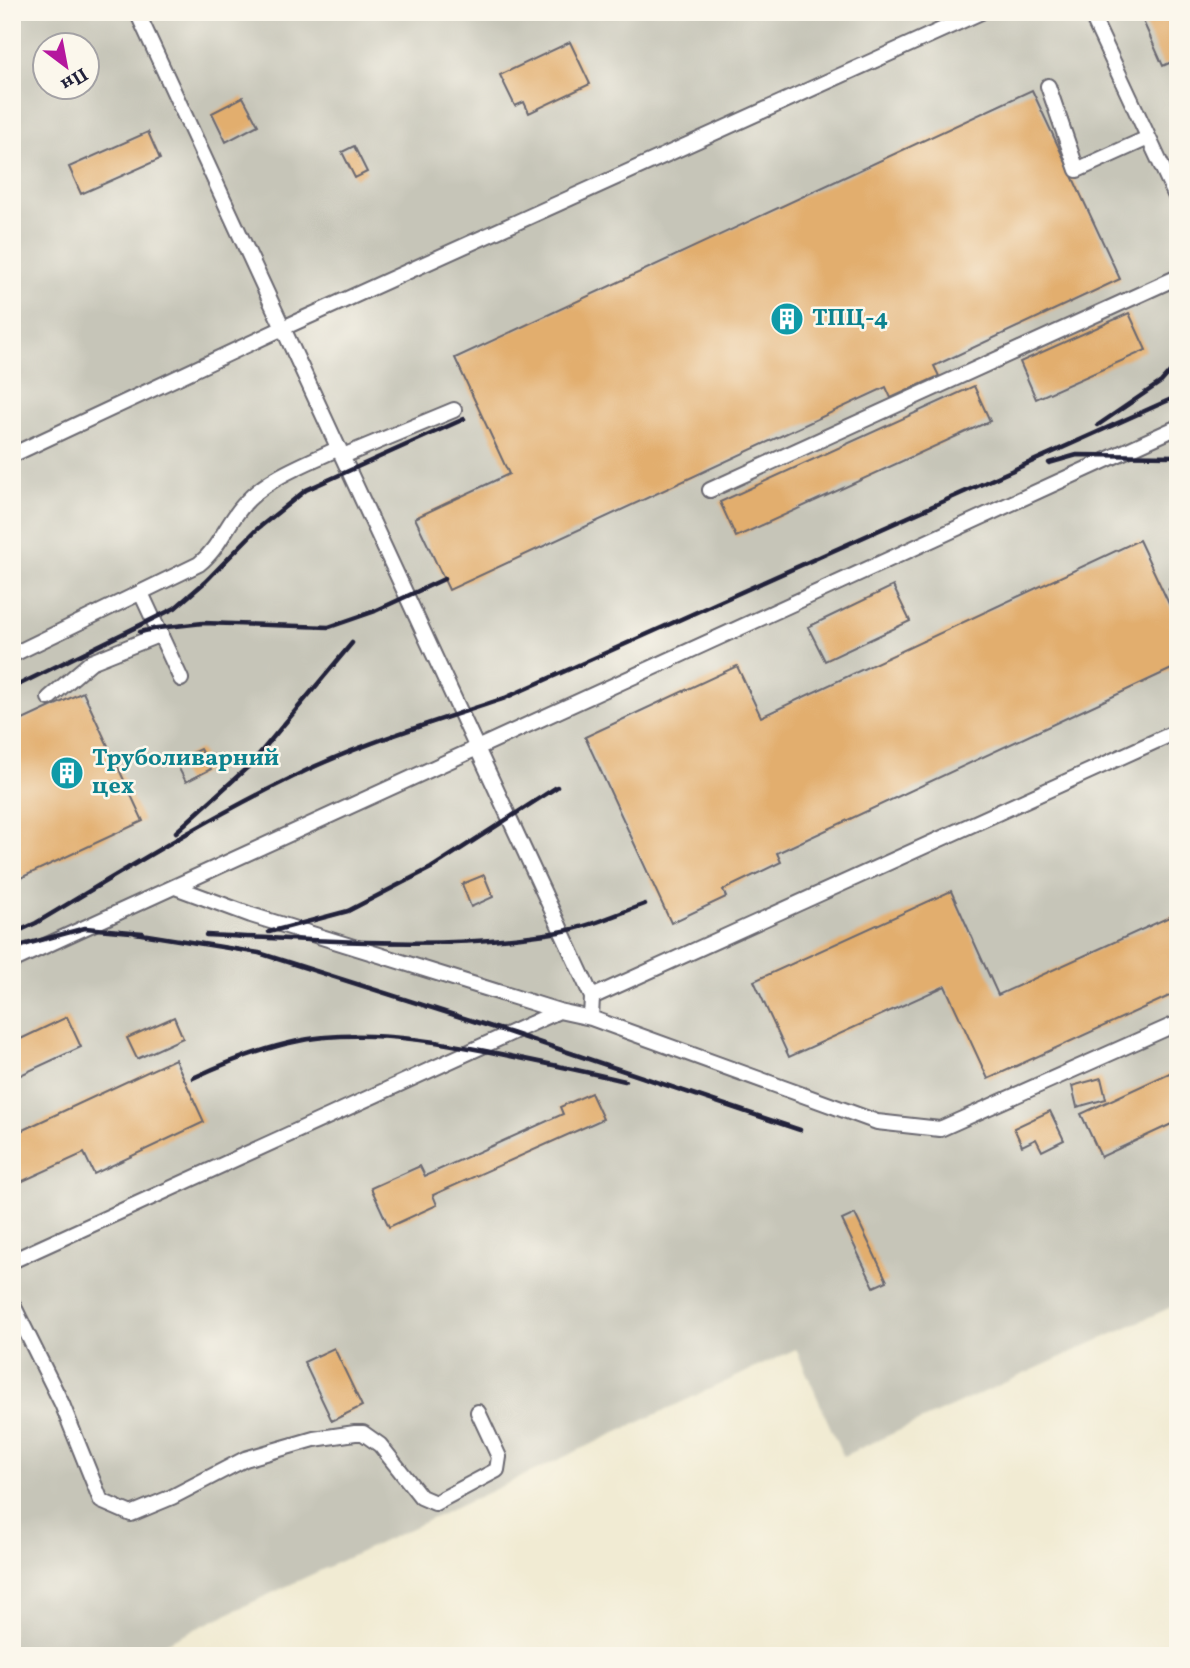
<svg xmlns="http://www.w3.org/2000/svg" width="1190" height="1668" viewBox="0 0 1190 1668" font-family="Vollkorn,serif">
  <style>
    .industrial { fill: #c6c5b8; fill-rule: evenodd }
    .building { fill: #e2ae6e }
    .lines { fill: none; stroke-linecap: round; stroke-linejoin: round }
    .minor-casing { stroke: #6a6870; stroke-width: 18 }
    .minor { stroke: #fff; stroke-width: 14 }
    .rail { stroke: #22223b; stroke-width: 4.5 }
    .labels { text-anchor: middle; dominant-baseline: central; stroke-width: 5; stroke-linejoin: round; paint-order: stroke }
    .culture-label { font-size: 24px; font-weight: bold; fill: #0d838f; stroke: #fbf7ec; text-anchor: start }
  </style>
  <rect width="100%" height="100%" fill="#fbf7ec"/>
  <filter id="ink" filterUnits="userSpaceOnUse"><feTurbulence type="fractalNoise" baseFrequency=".0143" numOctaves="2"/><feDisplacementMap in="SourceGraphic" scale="14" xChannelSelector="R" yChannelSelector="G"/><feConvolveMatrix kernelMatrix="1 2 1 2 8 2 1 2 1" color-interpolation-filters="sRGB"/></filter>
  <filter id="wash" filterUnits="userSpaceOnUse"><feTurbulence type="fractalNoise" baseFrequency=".00686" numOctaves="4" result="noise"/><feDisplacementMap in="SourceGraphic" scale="28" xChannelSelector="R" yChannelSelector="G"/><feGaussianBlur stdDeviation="1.57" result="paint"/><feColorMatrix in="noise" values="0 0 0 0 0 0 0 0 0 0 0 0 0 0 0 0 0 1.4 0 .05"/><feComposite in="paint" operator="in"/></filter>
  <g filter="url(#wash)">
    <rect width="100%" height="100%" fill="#f1ebd3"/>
    <path class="industrial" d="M 12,12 L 1178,12 L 1178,1304 L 843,1456 L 796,1349 L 137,1656 L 12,1656 ZM 46,46 L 88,46 L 88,88 L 46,88 Z"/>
    <g id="blocks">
      <path class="building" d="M 1139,12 L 1171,12 L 1178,26 L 1178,59 L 1163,66 Z
        M 570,42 L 590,84 L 529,113 L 524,102 L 515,106 L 500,75 Z
        M 1032,90 L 1120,279 L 934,366 L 939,376 L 891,398 L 886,387 L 449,590 L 415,518 L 509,474 L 455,358 Z
        M 243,97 L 258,125 L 226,142 L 212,113 Z
        M 148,132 L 160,159 L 81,194 L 69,167 Z
        M 354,146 L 367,172 L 355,178 L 342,152 Z
        M 1129,313 L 1146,350 L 1036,399 L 1020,362 Z
        M 974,386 L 990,421 L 736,537 L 720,502 Z
        M 1139,540 L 1178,623 L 1178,666 L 777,853 L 781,862 L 723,890 L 726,897 L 671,923 L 585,737 L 737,666 L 761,717 Z
        M 893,586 L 910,621 L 825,661 L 808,627 Z
        M 83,692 L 143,821 L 12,882 L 12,725 Z
        M 200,749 L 211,769 L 186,782 L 175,761 Z
        M 484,875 L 493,897 L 471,907 L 462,884 Z
        M 951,891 L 998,995 L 1178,913 L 1178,992 L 988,1079 L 945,986 L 789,1057 L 754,981 Z
        M 67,1017 L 81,1047 L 12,1079 L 12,1043 Z
        M 174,1017 L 183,1038 L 137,1059 L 127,1038 Z
        M 175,1059 L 204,1122 L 94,1174 L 84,1153 L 12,1186 L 12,1135 Z
        M 1178,1069 L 1178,1121 L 1101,1157 L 1081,1114 Z
        M 1101,1078 L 1106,1099 L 1077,1107 L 1072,1086 Z
        M 591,1093 L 603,1119 L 433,1195 L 437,1205 L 389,1227 L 371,1188 L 420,1166 L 425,1176 L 563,1114 L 560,1107 Z
        M 1050,1111 L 1064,1140 L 1042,1151 L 1036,1139 L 1022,1146 L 1014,1128 Z
        M 855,1214 L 887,1281 L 874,1287 L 842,1220 Z
        M 334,1348 L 362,1406 L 332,1421 L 304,1362 Z"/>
    </g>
  </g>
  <g filter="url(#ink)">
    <use href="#blocks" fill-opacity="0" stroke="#6a6870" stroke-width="2"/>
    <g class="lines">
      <defs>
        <path id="minor" d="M 137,12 L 592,997 L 591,1018
          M 1090,12 L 1178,201
          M 1048,86 L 1077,170 L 1148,138
          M 12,455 L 283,328 L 981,12
          M 343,456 L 454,410
          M 710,490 L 1178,277
          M 141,593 L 181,679
          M 12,655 L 199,564 C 218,549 226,526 241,508 C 264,478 306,464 339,448
          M 49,698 L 91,662 L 161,634
          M 175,887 L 251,915 L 559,1011 L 591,1018 L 877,1122 L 940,1129 L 1178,1023
          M 12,961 L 1178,427
          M 592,997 L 1178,731
          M 12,1261 L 559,1011
          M 12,1303 L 62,1404 L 101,1501 L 131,1514 L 172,1497 L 245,1459 L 314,1439 L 355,1433 L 363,1433 L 380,1445 L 421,1497 L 435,1503 L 497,1470 L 499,1457 L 478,1412"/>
      </defs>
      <use href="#minor" class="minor-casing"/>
      <use href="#minor" class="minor"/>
      <path class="rail" d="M 1098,425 L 1161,382 L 1178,363
        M 1049,463 L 1077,455 L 1178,456
        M 1170,589 L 1178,585
        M 140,632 L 158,628 L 203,623 L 329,627 L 375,611 L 444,579
        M 12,688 L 175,608 L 205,582 L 256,530 L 306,490 L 464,419
        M 176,832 L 250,765 L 352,643
        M 269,932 L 348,911 L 431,868 L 557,787
        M 135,933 L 259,953 L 511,1033 L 800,1130
        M 12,934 L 36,923 C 120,873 203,821 291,778 C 357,744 435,722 505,698 L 1178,396
        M 206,935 C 323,940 442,951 559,932 C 589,927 617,914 645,904
        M 12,948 L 85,928 L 143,933
        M 193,1078 C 234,1059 280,1041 325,1037 C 389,1032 448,1043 510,1056 C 549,1064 587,1072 625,1081"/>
    </g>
  </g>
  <defs>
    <symbol id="building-disc" viewBox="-11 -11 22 22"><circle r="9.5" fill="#0f9aa8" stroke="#fbf7ec"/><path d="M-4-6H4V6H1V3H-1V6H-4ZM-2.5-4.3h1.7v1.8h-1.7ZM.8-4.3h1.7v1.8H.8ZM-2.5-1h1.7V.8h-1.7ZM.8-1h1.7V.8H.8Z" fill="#fff"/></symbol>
  </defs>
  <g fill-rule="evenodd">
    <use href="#building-disc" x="768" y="300" width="38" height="38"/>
    <use href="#building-disc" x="48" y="754" width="38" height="38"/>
  </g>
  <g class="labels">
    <g class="culture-label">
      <text x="812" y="319">ТПЦ-4</text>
      <text x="92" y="759">Труболиварний<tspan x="92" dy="28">цех</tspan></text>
    </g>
  </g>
  <rect width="1190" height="1668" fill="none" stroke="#fbf7ec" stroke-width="42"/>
  <g transform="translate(66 66) rotate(148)"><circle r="33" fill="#fbf7ec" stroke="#a4a2a5" stroke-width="2"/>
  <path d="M0-5L12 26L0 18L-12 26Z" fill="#b5179e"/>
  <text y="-10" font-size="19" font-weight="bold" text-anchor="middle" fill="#22223b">Пн</text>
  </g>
</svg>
